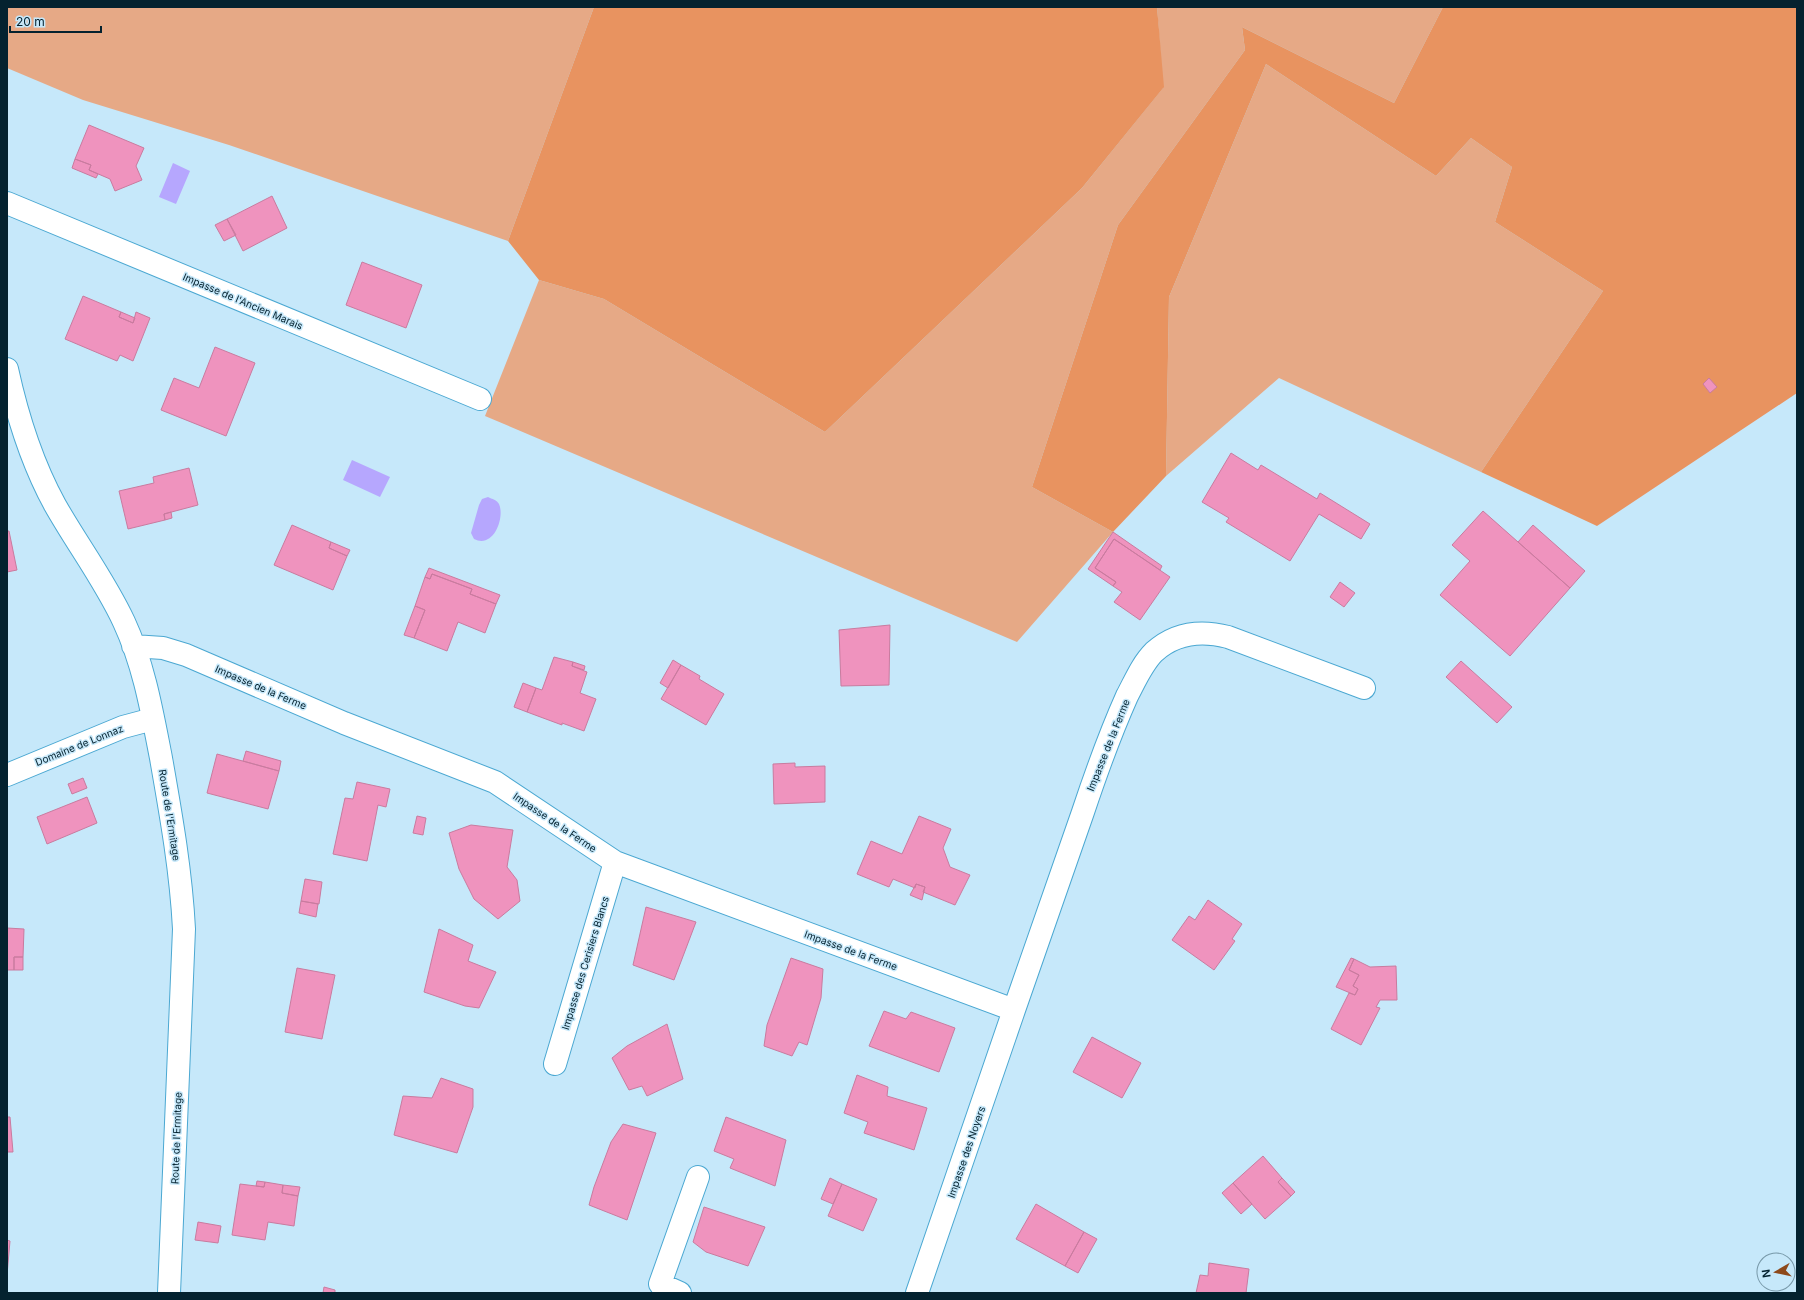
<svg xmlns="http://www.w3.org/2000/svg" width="1804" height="1300" viewBox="0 0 1804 1300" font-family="Inter,sans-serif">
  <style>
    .green { fill: #e6a986 }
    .forest { fill: #e89360 }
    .water { fill: #b6a7fe }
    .building { fill: #ef93be; stroke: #c97b9f }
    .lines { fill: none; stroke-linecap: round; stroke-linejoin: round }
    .minor-casing { stroke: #4ba8d2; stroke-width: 24 }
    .minor { stroke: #fff; stroke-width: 22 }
    .labels { text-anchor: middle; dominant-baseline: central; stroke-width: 3; stroke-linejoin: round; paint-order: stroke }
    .street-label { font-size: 10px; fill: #04222f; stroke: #c6e8fa }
  </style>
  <rect width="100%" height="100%" fill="#c6e8fa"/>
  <path class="green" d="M 7,7 L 594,7 L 508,241 L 229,145 L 83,100 L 7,68 Z
    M 1157,7 L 1443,7 L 1394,103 L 1242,27 L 1245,50 L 1118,225 L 1032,487 L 1113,532 L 1017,642 L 485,416 L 539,280 L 604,299 L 825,432 L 1082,188 L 1163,88 Z
    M 1266,64 L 1436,176 L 1471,138 L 1512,167 L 1495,222 L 1603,291 L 1481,472 L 1279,378 L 1166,476 L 1169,297 Z"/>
  <path class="forest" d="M 594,7 L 1157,7 L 1164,87 L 1082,188 L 825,432 L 604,299 L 539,280 L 508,241 Z
    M 1443,7 L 1797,7 L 1797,393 L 1597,526 L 1481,472 L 1603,291 L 1495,222 L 1512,167 L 1471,138 L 1436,176 L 1266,64 L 1169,297 L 1166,476 L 1113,532 L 1032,487 L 1118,225 L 1245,50 L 1242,27 L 1394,103 Z"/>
  <path class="water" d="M 173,163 L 190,171 L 176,204 L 159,197 Z
    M 352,460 L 390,477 L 380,497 L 343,480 Z
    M 488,497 C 492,499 497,500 499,504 C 505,517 494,549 474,539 L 471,533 L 479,505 L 482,499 Z"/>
  <path class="building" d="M 89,125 L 144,148 L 136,166 L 142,180 L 115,191 L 110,179 L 89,170 L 91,165 L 75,159 Z
    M 75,159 L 91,165 L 89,170 L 98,174 L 96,178 L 72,168 Z
    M 272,196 L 287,228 L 243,251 L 227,219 Z
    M 227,219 L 236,235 L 224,241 L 215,225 Z
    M 362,262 L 422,285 L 406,328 L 346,305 Z
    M 83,296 L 121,312 L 119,317 L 133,323 L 136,312 L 150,318 L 133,361 L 120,355 L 117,361 L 65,339 Z
    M 121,312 L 135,318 L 133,323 L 119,317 Z
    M 215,347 L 255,363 L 226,436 L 161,410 L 174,378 L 199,388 Z
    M 1709,378 L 1717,387 L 1710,393 L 1703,384 Z
    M 1231,453 L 1258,470 L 1261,465 L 1317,499 L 1320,493 L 1370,524 L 1361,539 L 1319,514 L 1290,561 L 1226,522 L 1229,518 L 1202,502 Z
    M 189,468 L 198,505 L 164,514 L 165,520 L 128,529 L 119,491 L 154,483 L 153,477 Z
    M 1483,511 L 1570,588 L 1510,656 L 1440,595 L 1470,561 L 1452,545 Z
    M 171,512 L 172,518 L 165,520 L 164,514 Z
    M 292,525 L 331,542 L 329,548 L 347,556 L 333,590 L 274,565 Z
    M 1533,525 L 1585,571 L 1570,588 L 1518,542 Z
    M 7,531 L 9,531 L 17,570 L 7,572 Z
    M 1113,532 L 1162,566 L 1160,570 L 1114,539 L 1095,568 L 1116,582 L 1113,586 L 1088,569 Z
    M 1114,539 L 1170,577 L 1140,620 L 1114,602 L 1122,592 L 1113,586 L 1116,582 L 1095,568 Z
    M 331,542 L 350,550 L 347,556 L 329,548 Z
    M 429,568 L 500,595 L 496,604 L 470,594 L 472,589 L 432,574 L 430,579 L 425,577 Z
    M 432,574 L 472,589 L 470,594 L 496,604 L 485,633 L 458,622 L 447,651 L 414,638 L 425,610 L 415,606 L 425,577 L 430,579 Z
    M 1340,582 L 1355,593 L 1344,607 L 1330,597 Z
    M 415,606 L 425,610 L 414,638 L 404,635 Z
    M 890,625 L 889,685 L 841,686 L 839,630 Z
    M 554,657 L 573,662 L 572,666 L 587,672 L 580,693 L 596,699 L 584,731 L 562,723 L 562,725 L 527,712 L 536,688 L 542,690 Z
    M 673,660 L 681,665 L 668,688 L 660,683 Z
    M 1461,661 L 1512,707 L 1497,723 L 1446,677 Z
    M 573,662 L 585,666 L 584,670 L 572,666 Z
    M 681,665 L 700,676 L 699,679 L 724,694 L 706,725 L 661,699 Z
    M 523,683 L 536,688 L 527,712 L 514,707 Z
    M 246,751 L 281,761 L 279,771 L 243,761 Z
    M 217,754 L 279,771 L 268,809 L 207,793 Z
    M 795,763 L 795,767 L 825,766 L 825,802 L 774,804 L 773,764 Z
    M 83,778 L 87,788 L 72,794 L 68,784 Z
    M 357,782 L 390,789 L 386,807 L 378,805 L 367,861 L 333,854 L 345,798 L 353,799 Z
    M 87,797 L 97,823 L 47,844 L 37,817 Z
    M 417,816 L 426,818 L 423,835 L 413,833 Z
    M 919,816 L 951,829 L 943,848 L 950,867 L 970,875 L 955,905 L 923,892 L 925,887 L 916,884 L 915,888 L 893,879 L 889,887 L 857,874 L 871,841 L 902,854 Z
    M 471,825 L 513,830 L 507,867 L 517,880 L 520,901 L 498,919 L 474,899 L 459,869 L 449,833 Z
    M 305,879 L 322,882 L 319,904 L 301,901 Z
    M 916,884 L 925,887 L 922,900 L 910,895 Z
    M 1208,900 L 1242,924 L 1232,939 L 1235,941 L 1214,970 L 1172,940 L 1189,916 L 1195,920 Z
    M 301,901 L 318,904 L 316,917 L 299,913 Z
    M 646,907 L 696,922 L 674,980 L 633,965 Z
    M 7,928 L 24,929 L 23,957 L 14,957 L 14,970 L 7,970 Z
    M 439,929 L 473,945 L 468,961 L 496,972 L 479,1008 L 465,1006 L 424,992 Z
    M 14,957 L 23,957 L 23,970 L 14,970 Z
    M 791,958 L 823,969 L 821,998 L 807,1045 L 799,1042 L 792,1056 L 764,1046 L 767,1025 Z
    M 1351,958 L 1354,959 L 1349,970 L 1359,975 L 1353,986 L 1358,989 L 1355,995 L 1336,987 Z
    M 1354,959 L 1370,967 L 1396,966 L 1397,1000 L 1380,1000 L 1376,1007 L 1380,1008 L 1361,1045 L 1331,1029 L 1349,993 L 1355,995 L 1358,989 L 1353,986 L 1359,975 L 1349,970 Z
    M 297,968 L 335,975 L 322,1039 L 285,1032 Z
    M 884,1011 L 906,1019 L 911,1012 L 955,1028 L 939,1072 L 869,1046 Z
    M 667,1024 L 683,1079 L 647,1096 L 642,1086 L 629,1090 L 612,1058 L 627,1046 Z
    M 1092,1037 L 1141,1063 L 1122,1098 L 1073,1072 Z
    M 857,1075 L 888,1087 L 887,1096 L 927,1108 L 914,1150 L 864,1133 L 868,1122 L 844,1113 Z
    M 441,1078 L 473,1089 L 473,1107 L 457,1153 L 394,1135 L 403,1096 L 432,1098 Z
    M 7,1117 L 10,1117 L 13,1152 L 7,1152 Z
    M 726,1117 L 786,1140 L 775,1186 L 730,1168 L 734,1159 L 714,1151 Z
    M 623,1124 L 656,1133 L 627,1220 L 589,1205 L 594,1187 L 611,1142 Z
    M 1263,1156 L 1282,1178 L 1278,1182 L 1291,1196 L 1265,1219 L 1233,1183 Z
    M 830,1178 L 842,1184 L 833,1204 L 821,1199 Z
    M 1282,1178 L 1295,1192 L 1291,1196 L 1278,1182 Z
    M 257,1181 L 265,1182 L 264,1187 L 256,1186 Z
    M 265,1182 L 283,1185 L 282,1193 L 298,1196 L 294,1226 L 268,1222 L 265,1240 L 232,1235 L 240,1184 L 264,1187 Z
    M 1233,1183 L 1252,1204 L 1241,1214 L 1222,1193 Z
    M 842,1184 L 877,1199 L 863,1231 L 828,1216 Z
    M 283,1185 L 300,1187 L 298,1196 L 282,1193 Z
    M 1036,1204 L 1084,1232 L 1065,1266 L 1016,1239 Z
    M 704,1207 L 765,1227 L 748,1266 L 706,1252 L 693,1242 Z
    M 198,1222 L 221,1226 L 218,1243 L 195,1240 Z
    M 1084,1232 L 1097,1239 L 1078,1273 L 1065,1266 Z
    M 7,1240 L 10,1241 L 7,1275 Z
    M 1209,1263 L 1249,1269 L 1246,1293 L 1196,1293 L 1200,1275 L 1208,1276 Z
    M 324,1287 L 335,1290 L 335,1293 L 323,1293 Z"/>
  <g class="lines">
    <defs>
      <path id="minor" d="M 7,203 L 480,399
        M 7,369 C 17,415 32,463 55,505 C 77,544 105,581 124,622 C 144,665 152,712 161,758 C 171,815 181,871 184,929 L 169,1293
        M 133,646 L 163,648 L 186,655 L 344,723 L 495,782 L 615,862 L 1014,1010 C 1037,944 1060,878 1083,812 C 1096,773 1110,734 1127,696 C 1135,681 1142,664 1154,652 C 1175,633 1201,630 1228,637 L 1364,688
        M 7,775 L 123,727 L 153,719
        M 555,1064 L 615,862
        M 680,1293 L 660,1284 L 698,1177
        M 917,1293 L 1014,1010"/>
    </defs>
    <use href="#minor" class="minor-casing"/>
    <use href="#minor" class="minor"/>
  </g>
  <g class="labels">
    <g class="street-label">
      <text transform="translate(243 301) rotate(23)">Impasse de l'Ancien Marais</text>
      <text transform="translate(261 687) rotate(23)">Impasse de la Ferme</text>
      <text transform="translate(79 745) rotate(-22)">Domaine de Lonnaz</text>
      <text transform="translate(1108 745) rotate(-68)">Impasse de la Ferme</text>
      <text transform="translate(170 815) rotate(81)">Route de l'Ermitage</text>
      <text transform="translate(555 822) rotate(34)">Impasse de la Ferme</text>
      <text transform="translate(851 950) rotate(20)">Impasse de la Ferme</text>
      <text transform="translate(585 963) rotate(-73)">Impasse des Cerisiers Blancs</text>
      <text transform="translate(176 1138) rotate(-88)">Route de l'Ermitage</text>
      <text transform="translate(966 1152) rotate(-71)">Impasse des Noyers</text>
    </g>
  </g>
  <rect width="1804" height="1300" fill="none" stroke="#04222f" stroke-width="16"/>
  <g transform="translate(1776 1272) rotate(261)"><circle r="19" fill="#c6e8fa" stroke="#7899a9"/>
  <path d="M0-3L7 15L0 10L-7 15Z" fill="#8d491b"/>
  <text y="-6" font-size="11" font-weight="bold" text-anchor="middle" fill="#04222f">N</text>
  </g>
  <path d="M10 26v6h91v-6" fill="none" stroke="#04222f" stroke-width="2"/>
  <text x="16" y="26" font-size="12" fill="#04222f" stroke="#c6e8fa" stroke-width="3" paint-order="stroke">20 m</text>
</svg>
